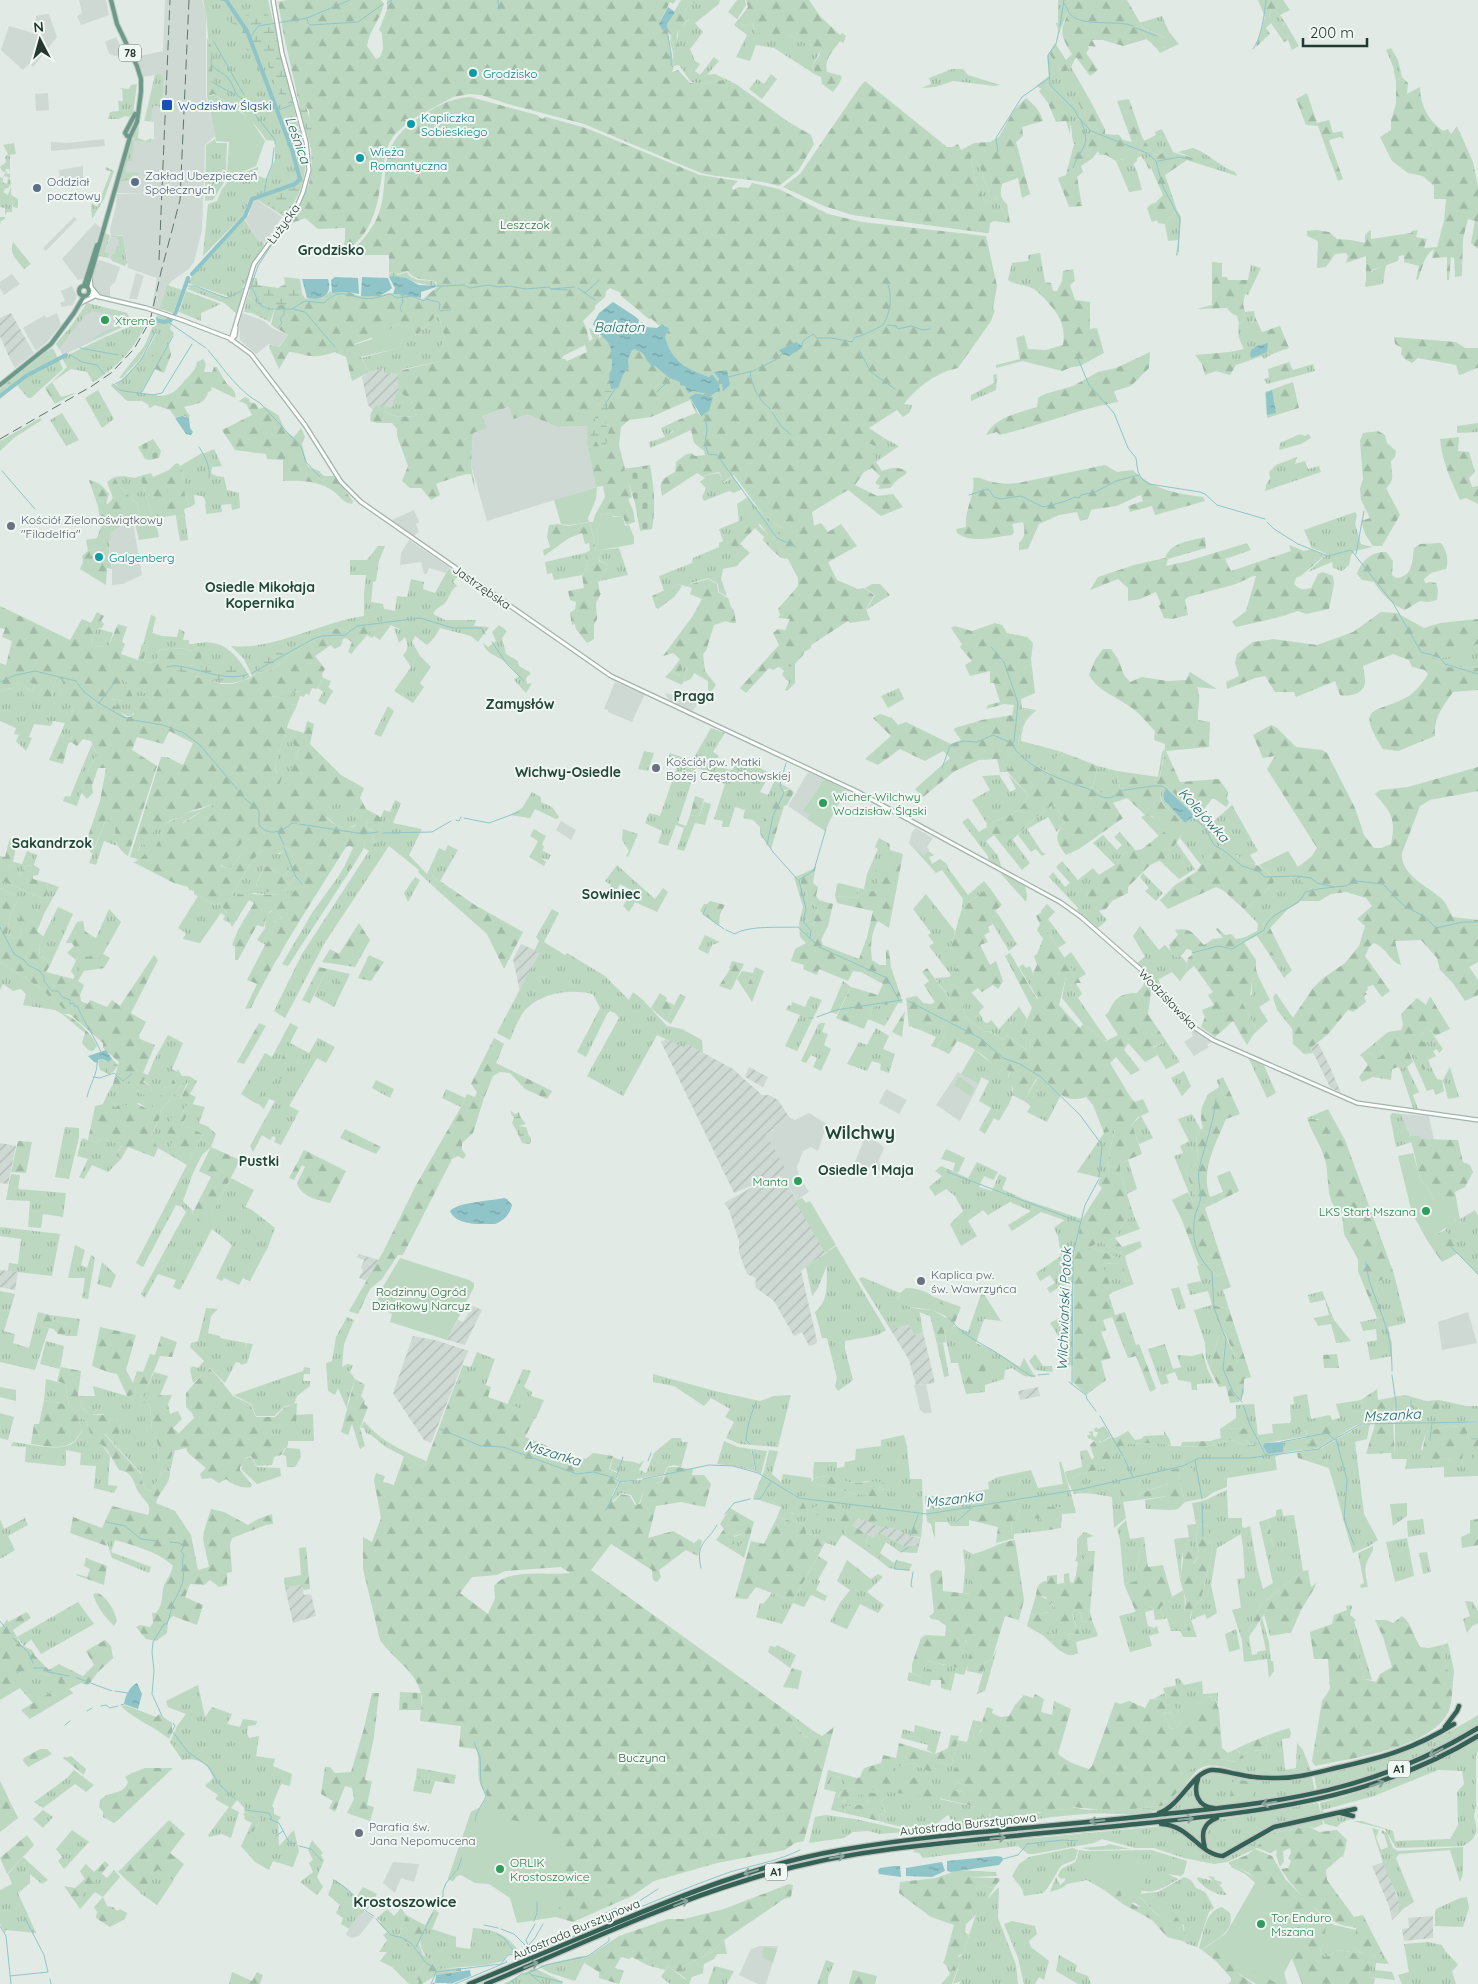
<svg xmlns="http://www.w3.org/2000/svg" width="1478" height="1984" viewBox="0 0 1478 1984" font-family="Quicksand,sans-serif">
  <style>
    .built { fill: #cfd9d4 }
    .industrial { fill: url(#industrial-furrows) }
    .grass { fill: url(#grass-tufts); fill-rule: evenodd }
    .forest { fill: url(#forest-firs); fill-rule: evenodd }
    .wetland { fill: url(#wetland-marsh) }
    .cemetery { fill: url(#cemetery-stones) }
    .green { fill: #bcd8c1 }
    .water { fill: url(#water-ripples) }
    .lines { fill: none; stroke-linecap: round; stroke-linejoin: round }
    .stream { stroke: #8fc5c8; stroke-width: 1 }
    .river { stroke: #8fc5c8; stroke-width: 4 }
    .secondary-casing { stroke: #a1b4ab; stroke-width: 5.5 }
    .primary-casing { stroke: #c1c7c5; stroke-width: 6 }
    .highway-casing { stroke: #c1c7c5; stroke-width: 7 }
    .secondary { stroke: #fff; stroke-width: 3 }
    .primary { stroke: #6b9a89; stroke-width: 4 }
    .highway { stroke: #336153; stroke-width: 4.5 }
    .rail { stroke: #5e746c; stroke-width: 1; stroke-dasharray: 10 5; stroke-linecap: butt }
    .secondary-bridge-casing { stroke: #a1b4ab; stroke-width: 5.5; stroke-linecap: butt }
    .secondary-bridge { stroke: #fff; stroke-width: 3 }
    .oneway { stroke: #88a49b }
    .culture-dot { fill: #0f9aa8; stroke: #f1f7f3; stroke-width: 2 }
    .transit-dot { fill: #1a4fb4; stroke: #f1f7f3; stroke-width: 2 }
    .service-dot { fill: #5c6f8a; stroke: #f1f7f3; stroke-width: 2 }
    .leisure-dot { fill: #2e9e5b; stroke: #f1f7f3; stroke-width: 2 }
    .worship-dot { fill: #6b7280; stroke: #f1f7f3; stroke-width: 2 }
    .labels { text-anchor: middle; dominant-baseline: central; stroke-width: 4; stroke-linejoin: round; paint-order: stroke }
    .shield { fill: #f1f7f3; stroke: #61716a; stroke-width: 1 }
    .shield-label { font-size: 11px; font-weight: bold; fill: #233830 }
    .culture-label { font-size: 12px; fill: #0d838f; stroke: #f1f7f3; text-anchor: start }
    .transit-label { font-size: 12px; fill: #164399; stroke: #f1f7f3; text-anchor: start }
    .service-label { font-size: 12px; fill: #4e5e75; stroke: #f1f7f3; text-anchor: start }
    .street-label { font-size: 12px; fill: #233830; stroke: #f1f7f3 }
    .park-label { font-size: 12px; fill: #336a42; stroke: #f1f7f3 }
    .leisure-label { font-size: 12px; fill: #27864d; stroke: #f1f7f3; text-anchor: start }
    .worship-label { font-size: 12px; fill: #5b616d; stroke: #f1f7f3; text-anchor: start }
    .water-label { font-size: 14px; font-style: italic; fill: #25686c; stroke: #f1f7f3 }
    .neighbourhood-label { font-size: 14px; font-weight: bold; fill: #22483b; stroke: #f1f7f3 }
    .quarter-label { font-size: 15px; font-weight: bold; fill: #22483b; stroke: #f1f7f3 }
    .district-label { font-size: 18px; font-weight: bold; fill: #22483b; stroke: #f1f7f3 }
  </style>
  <defs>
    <pattern id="industrial-furrows" width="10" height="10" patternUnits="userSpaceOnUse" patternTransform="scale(1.25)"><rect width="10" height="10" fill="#cfd9d4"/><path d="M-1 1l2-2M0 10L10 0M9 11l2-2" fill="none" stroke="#b1bbb6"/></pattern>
    <pattern id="grass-tufts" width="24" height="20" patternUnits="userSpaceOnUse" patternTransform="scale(1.25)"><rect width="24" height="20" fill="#bcd8c1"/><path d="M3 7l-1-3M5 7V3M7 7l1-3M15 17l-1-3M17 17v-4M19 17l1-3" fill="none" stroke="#a1baa6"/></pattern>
    <pattern id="forest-firs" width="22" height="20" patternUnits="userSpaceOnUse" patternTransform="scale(1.25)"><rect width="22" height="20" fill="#bcd8c1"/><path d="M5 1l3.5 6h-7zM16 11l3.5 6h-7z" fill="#a1baa6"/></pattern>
    <pattern id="wetland-marsh" width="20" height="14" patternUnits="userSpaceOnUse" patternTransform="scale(1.25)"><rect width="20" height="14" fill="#bcd8c1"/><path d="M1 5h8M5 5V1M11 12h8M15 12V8" fill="none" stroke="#a1baa6"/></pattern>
    <pattern id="cemetery-stones" width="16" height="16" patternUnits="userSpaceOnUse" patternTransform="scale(1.25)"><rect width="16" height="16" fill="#bcd8c1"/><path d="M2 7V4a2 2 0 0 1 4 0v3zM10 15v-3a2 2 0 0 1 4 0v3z" fill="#a1baa6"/></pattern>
    <pattern id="water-ripples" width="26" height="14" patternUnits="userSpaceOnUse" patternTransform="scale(1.25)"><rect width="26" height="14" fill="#8fc5c8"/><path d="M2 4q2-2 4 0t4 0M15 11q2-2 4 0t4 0" fill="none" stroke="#74a1a3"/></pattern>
  </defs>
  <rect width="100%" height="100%" fill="#e1eae5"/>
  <path class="built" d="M 79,0 L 106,0 L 109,15 L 81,25 L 77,16 L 82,13 Z
    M 165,0 L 202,0 L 206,12 L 206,96 L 215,136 L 205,145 L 202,230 L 194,262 L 189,269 L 170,282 L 160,310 L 152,307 L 157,278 L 128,268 L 123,235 L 113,236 L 119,238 L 120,243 L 111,259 L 108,258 L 109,253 L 105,252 L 111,236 L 110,229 L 116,206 L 117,194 L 146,194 L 117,193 L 122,173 L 134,141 L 148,142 L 150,139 L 154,139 L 154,122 L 144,121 L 155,75 L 142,77 L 135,57 L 163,51 Z
    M 47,14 L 49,14 L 57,37 L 33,67 L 29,64 L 23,70 L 1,50 L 9,26 L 33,33 L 36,16 Z
    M 116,37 L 124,53 L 116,56 L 109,54 L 105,42 Z
    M 48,93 L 49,110 L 36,111 L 35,94 Z
    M 104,139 L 105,146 L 51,151 L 51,142 L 67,143 Z
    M 83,166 L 83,182 L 60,184 L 59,170 Z
    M 257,200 L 282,217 L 265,243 L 257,239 L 245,219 L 249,214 L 252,202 Z
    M 95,223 L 101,228 L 98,237 L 85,278 L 78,280 L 62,259 Z
    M 100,260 L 120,267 L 115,282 L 110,287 L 110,299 L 99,295 L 92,286 L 92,276 L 97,261 Z
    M 136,273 L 144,276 L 137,299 L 129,299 Z
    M 12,274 L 20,284 L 4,295 L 0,288 L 0,282 Z
    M 72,286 L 77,296 L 73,305 L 62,307 L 60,303 L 65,301 L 61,291 Z
    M 87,303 L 127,313 L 131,321 L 134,322 L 63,355 L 56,344 L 72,325 Z
    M 57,313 L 61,325 L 47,342 L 36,351 L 23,328 L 45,315 L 46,318 Z
    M 242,313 L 264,321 L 272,328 L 288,335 L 278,347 L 269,344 L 256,354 L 240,340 L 239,323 Z
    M 28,343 L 34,353 L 15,368 L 10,359 Z
    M 510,407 L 558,427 L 589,426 L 587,444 L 596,487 L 487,521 L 471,465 L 473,433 L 482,416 Z
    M 414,510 L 419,522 L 416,524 L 419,532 L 414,536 L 392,520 Z
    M 133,522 L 142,575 L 123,584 L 112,585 L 112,565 L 109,549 L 110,532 L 121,526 Z
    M 409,540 L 449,567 L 446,573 L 429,568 L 427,574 L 424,574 L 421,562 L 400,565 L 401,553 Z
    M 615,682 L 645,694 L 632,722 L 608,712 L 608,710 L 604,709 Z
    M 665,693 L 700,702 L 692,711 L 675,704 L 669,700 Z
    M 808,772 L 824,779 L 804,811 L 809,815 L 807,819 L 788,806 Z
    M 561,821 L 576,830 L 571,840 L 556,830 Z
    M 916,828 L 933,838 L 927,847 L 929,850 L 924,856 L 909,844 L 912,832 Z
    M 1190,1028 L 1212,1042 L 1207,1044 L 1209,1047 L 1194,1056 L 1184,1042 L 1193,1036 Z
    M 958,1072 L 979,1084 L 960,1121 L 936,1105 Z
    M 886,1089 L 907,1100 L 899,1114 L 879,1103 Z
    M 809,1113 L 827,1124 L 818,1151 L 811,1147 L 803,1151 L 797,1167 L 799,1176 L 809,1192 L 797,1200 L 786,1181 L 778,1186 L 773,1177 L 785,1170 L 766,1134 L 774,1130 L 772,1127 L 789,1117 L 795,1120 Z
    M 1401,1114 L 1429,1116 L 1434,1140 L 1420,1140 L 1404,1133 Z
    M 866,1134 L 884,1147 L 878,1163 L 883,1165 L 880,1171 L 855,1162 Z
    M 1468,1312 L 1477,1343 L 1442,1350 L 1438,1322 Z
    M 926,1384 L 932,1413 L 924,1413 L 920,1410 L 914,1385 Z
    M 393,1862 L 419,1864 L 414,1882 L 401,1878 L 395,1893 L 383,1883 Z
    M 365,1912 L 374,1917 L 359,1936 L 352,1938 L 348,1936 L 346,1934 L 357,1915 Z
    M 760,1946 L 778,1946 L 766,1984 L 758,1984 L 739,1975 L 751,1949 Z"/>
  <path class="industrial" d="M 74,217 L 77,219 L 46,251 L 43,248 Z
    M 11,313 L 28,343 L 10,359 L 0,336 L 0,318 Z
    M 384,368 L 385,373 L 398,374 L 398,391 L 393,400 L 393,410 L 375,406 L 373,410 L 368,405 L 362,377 L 369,372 Z
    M 521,944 L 539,952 L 520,992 L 513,959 Z
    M 666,1039 L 683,1046 L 689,1045 L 733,1069 L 762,1095 L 769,1095 L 778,1100 L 789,1117 L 773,1127 L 774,1129 L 766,1134 L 786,1170 L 773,1177 L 778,1185 L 786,1181 L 825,1253 L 801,1271 L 817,1341 L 816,1344 L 809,1346 L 802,1332 L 794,1336 L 774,1301 L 755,1287 L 756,1278 L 747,1274 L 739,1252 L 739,1241 L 729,1210 L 724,1203 L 763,1181 L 734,1193 L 661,1042 Z
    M 1318,1043 L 1330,1067 L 1341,1093 L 1330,1087 L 1311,1048 Z
    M 749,1067 L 768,1077 L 763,1087 L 745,1077 Z
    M 0,1143 L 16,1146 L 8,1184 L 0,1183 Z
    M 359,1254 L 379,1260 L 367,1281 L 359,1278 L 363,1270 L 361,1268 L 364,1260 L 357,1257 Z
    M 0,1270 L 18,1272 L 15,1290 L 0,1287 Z
    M 473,1306 L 482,1310 L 465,1345 L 447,1340 L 458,1320 L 463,1322 Z
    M 905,1324 L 909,1325 L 914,1335 L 923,1332 L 935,1383 L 916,1385 L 909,1360 L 892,1332 L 894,1329 Z
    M 413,1336 L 435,1340 L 469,1351 L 464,1360 L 431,1443 L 424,1440 L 393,1393 Z
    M 1038,1387 L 1040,1396 L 1020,1400 L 1018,1391 Z
    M 858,1518 L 881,1527 L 893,1528 L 910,1536 L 919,1538 L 918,1546 L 904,1546 L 879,1532 L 874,1538 L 853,1526 Z
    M 302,1585 L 304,1595 L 311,1594 L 316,1616 L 293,1623 L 285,1587 Z
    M 1384,1862 L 1402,1910 L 1392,1920 L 1389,1906 L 1372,1866 Z
    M 1433,1916 L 1433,1938 L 1404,1941 L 1402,1929 L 1409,1928 L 1408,1918 Z"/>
  <path class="grass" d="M 203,0 L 268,0 L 306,159 C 305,184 296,196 283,216 L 258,200 L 248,202 L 244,214 L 203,256 L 208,204 L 217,201 L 222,189 L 233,175 L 240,174 L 258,167 L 256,175 L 267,179 L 275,159 L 275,141 L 266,140 C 253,119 236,107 215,93 L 211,72 L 206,12 Z
    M 713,0 L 720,0 L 719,4 L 695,23 L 703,32 L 690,49 L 695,61 L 700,64 L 695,71 L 700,75 L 714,57 L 719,61 L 707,75 L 715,74 L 736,84 L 723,80 L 701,84 L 691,82 L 679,65 L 674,66 C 672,62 674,58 673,53 C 672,46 669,44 671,36 L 675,53 L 679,28 L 689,20 L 684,12 L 691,2 L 716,4 Z
    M 737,0 L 745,0 L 746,5 L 737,19 L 728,12 Z
    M 1058,0 L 1068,0 L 1069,9 L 1059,33 L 1056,23 L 1058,23 Z
    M 1271,9 L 1276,11 L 1283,25 L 1286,24 L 1299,46 L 1292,50 L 1288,40 L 1269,17 Z
    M 1162,16 L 1169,32 L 1179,44 L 1160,53 L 1157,49 L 1166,47 L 1166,38 L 1144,28 L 1139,23 Z
    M 738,20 L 744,26 L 753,23 L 754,30 L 771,23 L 775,27 L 777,37 L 789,35 L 821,50 L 812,66 L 816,75 L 774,48 L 756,45 L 750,61 L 736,57 L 747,35 L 734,25 Z
    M 1391,48 L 1398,60 L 1402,77 L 1396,81 L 1393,66 L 1386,50 Z
    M 1049,53 L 1063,74 L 1071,67 L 1091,102 L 1079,103 L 1093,133 L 1085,138 L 1081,145 L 1074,144 C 1071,137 1073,130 1070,124 C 1065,109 1056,97 1047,84 L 1042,89 L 1036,86 L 1049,76 L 1047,56 Z
    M 952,69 L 963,69 L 968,75 L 1000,85 L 995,86 L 953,81 L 935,87 L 922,88 L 931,84 L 929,78 Z
    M 161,74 L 163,78 L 162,110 L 159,106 L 153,106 L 150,123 L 150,121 L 145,121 L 155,75 Z
    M 771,74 L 777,79 L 762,99 L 749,89 L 757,79 L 764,84 Z
    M 137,84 L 133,113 L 129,117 L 125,116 L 119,119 L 108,119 L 110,112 L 119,111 L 118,99 L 119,101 L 123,101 L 122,89 L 118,88 L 129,89 L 131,85 Z
    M 139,126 L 138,138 L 146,141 L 151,138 L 151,142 L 134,141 L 132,161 L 128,161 L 125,172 L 139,173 L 139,175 L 133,175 L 133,180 L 120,181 L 131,142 L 131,140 L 135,139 L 132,138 Z
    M 1162,129 L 1173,152 L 1153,155 L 1144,160 L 1141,156 L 1137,158 L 1137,161 L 1133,164 L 1137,171 L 1142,190 L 1129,192 L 1116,161 L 1124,159 L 1127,151 L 1134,147 L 1137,153 L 1151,151 L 1144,141 L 1156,135 L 1155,132 Z
    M 215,139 L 216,143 L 227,143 L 226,173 L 233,174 L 228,176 L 213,200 L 205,201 L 206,145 Z
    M 14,143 L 16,154 L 8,155 L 10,156 L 10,172 L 9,169 L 5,169 L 7,173 L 2,171 L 0,167 L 6,162 L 5,157 L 8,154 L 3,145 Z
    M 1193,148 C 1208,153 1222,168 1235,172 L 1237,176 L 1193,162 L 1193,158 L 1178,152 Z
    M 971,155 L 979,164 L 990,196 L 986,202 L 975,182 Z
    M 106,167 L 114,171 L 104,199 L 92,219 L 91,207 L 92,203 L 97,207 L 111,171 L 105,170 Z
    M 5,173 L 10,174 L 10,178 L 4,176 L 2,182 L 7,184 L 8,178 L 10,179 L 11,184 L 8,188 L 6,188 L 3,192 L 8,195 L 11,186 L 11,195 L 18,199 L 18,208 L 13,207 L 13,199 L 12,212 L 7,212 L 5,215 L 5,208 L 0,207 L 0,217 L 5,217 L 5,219 L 1,221 L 0,224 L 0,177 L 3,178 Z
    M 996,197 L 1008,223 L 994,221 L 990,223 L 989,233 L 986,233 C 987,217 981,208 996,197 Z
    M 1177,210 L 1181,217 L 1178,256 L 1176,255 L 1178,240 L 1168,241 L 1165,224 Z
    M 244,219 L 257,239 L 264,243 C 263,251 256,257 253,265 C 248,275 246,283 241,291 L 244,290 L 237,314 L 224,303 L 187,289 L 192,286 L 226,297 L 230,297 L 188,283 L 194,273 Z
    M 105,233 L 111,236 L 123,236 L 127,263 L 125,266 L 112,261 L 111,259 L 112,254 L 114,254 L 117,246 L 119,246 L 118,238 L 110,236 L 105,252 L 109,253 L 108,258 L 99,256 Z
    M 13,242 L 31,264 L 24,269 C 16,259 9,254 13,242 Z
    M 1040,253 L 1045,282 L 1039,289 L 1039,293 C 1030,283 1018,287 1008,280 L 1012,263 L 1028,261 L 1028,255 Z
    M 1386,264 L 1383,284 L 1365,287 C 1366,271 1374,271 1386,264 Z
    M 1251,265 L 1261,268 L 1248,295 L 1245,294 Z
    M 167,285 L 182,290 L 173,313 L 160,309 Z
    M 186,291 L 221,304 L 201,313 L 201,321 L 179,312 Z
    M 247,297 L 265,308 L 274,311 L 270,322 L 252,313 L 244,312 Z
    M 87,303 L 127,313 L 131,321 L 134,322 L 89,341 L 105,331 L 127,323 L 129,321 L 127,318 L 93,311 L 85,315 L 59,349 L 56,344 L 72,325 Z
    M 1254,311 L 1255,317 L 1252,322 L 1269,342 L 1272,354 L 1264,359 L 1262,356 L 1236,365 L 1231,359 L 1230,352 L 1244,349 C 1239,340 1237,334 1239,323 L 1243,322 L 1245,312 Z
    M 438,314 L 445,338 L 441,347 L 441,361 L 403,369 L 398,374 L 384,373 L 384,368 L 369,372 L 362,358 L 402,347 L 401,340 L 417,335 Z
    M 157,315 L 170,318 L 172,322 L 170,329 L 174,333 L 167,346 L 161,351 L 155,368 L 141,393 L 120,390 L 157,395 L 156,402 L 149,405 L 142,401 L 127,401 L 111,386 L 112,384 L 119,389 L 116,385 C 133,369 150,352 158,328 L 140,359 L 122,378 L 119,378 L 145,345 Z
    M 143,318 L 148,320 C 136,347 118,367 93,382 L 87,372 L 71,369 L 52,382 L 67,367 L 62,358 L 103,338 L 134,325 Z
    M 59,360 L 63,369 L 31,398 L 28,398 L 17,385 L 0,399 L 0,397 L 25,377 Z
    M 1313,364 L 1315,371 L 1267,384 L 1264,379 L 1293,372 L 1293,370 Z
    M 997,374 L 996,390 L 971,401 L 971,395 L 994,383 L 993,375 Z
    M 98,390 L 114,419 L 102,428 L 85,398 Z
    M 398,391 L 412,401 L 416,416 L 398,417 L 384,411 L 384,406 L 393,409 L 393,400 Z
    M 62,413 L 79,440 L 66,446 L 50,420 Z
    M 678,420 L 678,426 L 666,437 L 667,441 L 650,448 L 649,442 L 665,437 L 661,428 Z
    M 1478,423 L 1478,432 L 1457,433 L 1457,426 Z
    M 1300,434 L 1305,436 L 1309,434 L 1311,438 L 1301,444 L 1279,450 L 1280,443 Z
    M 884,438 L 899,446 L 876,462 L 865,454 L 867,443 L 876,446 Z
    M 214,449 L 222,466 L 212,467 L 211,473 L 216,476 L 224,477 L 227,490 L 239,493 L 240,508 L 232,510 L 231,504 L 221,505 L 222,512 L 206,514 L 205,499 L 202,496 L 194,495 L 195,504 L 190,507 C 189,502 186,500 185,496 C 183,485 185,476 180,466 L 202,453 L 205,453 Z
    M 1297,457 L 1295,464 L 1305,461 L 1308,469 L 1319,466 L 1321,472 L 1265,491 L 1266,485 L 1270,478 L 1269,472 L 1276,465 Z
    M 719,473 L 724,483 L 733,476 L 742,489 L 734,493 L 729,491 L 704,501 L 702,497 L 706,488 L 700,482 L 705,478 L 702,476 Z
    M 124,476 L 135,478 L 140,476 L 153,519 L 141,523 L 137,504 L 121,488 L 114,477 Z
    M 748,497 L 763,515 L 782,528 L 768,546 L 763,540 L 764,537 L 768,535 L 760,524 L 732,537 L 729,542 L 738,546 L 740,544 L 750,553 L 740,562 L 737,566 L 723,569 L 721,579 L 727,596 L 719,592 L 718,584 L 708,578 L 691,583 L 689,587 L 678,584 L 664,591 L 659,576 L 692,563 L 693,558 L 719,547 L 719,543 L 723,541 L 719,529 L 739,521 L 737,504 Z
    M 1355,512 L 1357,515 L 1355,524 L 1361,544 L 1372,547 L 1355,551 L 1351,555 L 1349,565 L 1342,571 L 1333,568 L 1332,562 L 1308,572 L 1327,554 L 1312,548 L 1304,530 Z
    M 185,515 L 188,540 L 180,541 L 176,517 Z
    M 123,518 L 121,526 L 110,533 L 109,549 L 100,547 L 88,551 L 86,540 L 97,538 L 101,527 Z
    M 378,546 L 385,546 L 379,561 L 376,581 L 373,582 L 371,602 L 383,604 L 384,609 L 395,611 L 397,596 L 407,597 L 411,579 L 424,582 L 423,589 L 435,593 L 449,568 L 459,575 L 453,582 L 457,586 C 450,590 450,597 445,603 C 440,607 436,608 433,614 L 445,620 L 476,620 L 474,626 L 489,627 L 478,642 L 471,636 L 440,628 L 434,638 L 427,645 L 415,636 L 412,642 L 420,656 L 431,667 L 420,683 L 424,687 L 413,703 L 394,691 L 411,667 L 403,655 C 409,649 408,644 405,637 L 399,643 L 394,628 L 400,630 L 403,625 L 379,623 L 349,632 L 339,628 L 321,633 L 314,641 L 305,644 L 270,671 L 257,673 L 252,676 L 244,659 L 231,646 C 272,651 324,621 364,616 L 364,593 L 366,575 L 350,575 L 350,560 L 367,560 Z
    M 619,548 L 628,575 L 600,581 L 603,571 L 609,568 L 606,564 L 600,561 L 598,558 L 603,550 Z
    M 585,553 L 588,567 L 582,575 L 554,580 L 552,573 L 547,574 L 545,562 Z
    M 872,584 L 880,584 L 890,595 L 866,610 L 875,595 L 865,588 Z
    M 151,615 L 156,617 L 152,633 L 162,636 L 177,637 L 179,629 L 185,632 L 183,640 L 189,640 L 189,644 C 197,644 206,641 213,643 C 231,646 242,663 250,677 C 226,691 201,679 178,667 L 181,664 L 194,666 L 192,662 L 199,647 L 191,651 C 178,646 174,650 160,649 L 157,661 L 147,663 L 143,662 L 148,645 L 143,644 Z
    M 391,625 L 380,640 L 374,636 L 372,638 L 367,635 L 372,629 Z
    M 499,625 L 507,631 L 502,638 L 506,654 L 518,661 L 519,666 L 531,673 L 526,678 L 527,684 L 532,683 L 526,693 L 514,680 L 519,676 C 514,671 510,665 504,661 C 496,655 486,654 483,643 L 488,647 L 496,641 L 492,632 Z
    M 97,628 L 113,633 L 108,647 L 93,646 L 91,640 Z
    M 1478,644 L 1478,668 L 1444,667 L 1428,655 C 1457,662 1454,648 1478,644 Z
    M 682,665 L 688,668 L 682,685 L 665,677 L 672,670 L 679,676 Z
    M 785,666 L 795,667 L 795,683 L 787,691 L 785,690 L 789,682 L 782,675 L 784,671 L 781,668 Z
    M 22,675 L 35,686 L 32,692 L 24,685 C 32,695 40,704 53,705 L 55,703 C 50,694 53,686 57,677 L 64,680 L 64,689 L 59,690 L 60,694 L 68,701 L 73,709 L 69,723 L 72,740 L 60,735 L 65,723 L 53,721 L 51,726 L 34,724 L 29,737 L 32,738 L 26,751 L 16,741 L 19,735 L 14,734 L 16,728 L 0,721 L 0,692 C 7,688 14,689 20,684 L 18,680 Z
    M 323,678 L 331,681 L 328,687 L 333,691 L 325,705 L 318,701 L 323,692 L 318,688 Z
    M 121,679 L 147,694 L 146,698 L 141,696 C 130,724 131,720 110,702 L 111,699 L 123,701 L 130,689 L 119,683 Z
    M 899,688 L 904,699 L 888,708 L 881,696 Z
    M 279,689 L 282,690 L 281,693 L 301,691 L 306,693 L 304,697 L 300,696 L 297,705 L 293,704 L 292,705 L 286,700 L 272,696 L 272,691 Z
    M 388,706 L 394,711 L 381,737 L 374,734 Z
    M 1023,708 L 1037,710 C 1025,719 1022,726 1021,741 L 1059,751 L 1050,773 L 1028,762 L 1006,771 L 1007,772 L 1000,772 L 997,759 L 1017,752 C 1020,736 1020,721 1034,711 L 1022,709 Z
    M 711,728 L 725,733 L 713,752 L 719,756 L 714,766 L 732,770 L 739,758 L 770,773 L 760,792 L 768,795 L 775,780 L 790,789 L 784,790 L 764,822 L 767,824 L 765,834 L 762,839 L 760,833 L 760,827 L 753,820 L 743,818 L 745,810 L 735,807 L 729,827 L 722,827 L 723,821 L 714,819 L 725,784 L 718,781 L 718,774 L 696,768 L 678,823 L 686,826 L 690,815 L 699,817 L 704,802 L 711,804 L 705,825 L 695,823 L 684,851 L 677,849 L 684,828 L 676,825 L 668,846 L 658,843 L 662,831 L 645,823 L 649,813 L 660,816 L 677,767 L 666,763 L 670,753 L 692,761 Z
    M 285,735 L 299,750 L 284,787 L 279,787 L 275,764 Z
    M 92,744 L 97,755 L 89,768 L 77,806 L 63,801 L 65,796 L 70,797 Z
    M 1165,749 L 1159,780 L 1117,774 L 1120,789 L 1102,793 L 1092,790 L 1098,766 L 1117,771 L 1158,777 L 1162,752 Z
    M 644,751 L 654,753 L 648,771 L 638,769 Z
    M 1008,774 L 1028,795 C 1023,814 1003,817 987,824 L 972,800 L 990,790 L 982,776 L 999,775 L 1010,792 L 1016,789 Z
    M 1166,786 L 1191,809 L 1196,810 L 1200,814 L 1195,816 L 1167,789 L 1164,800 L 1185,823 L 1193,818 L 1196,820 L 1200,817 L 1206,824 L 1214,821 L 1232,805 L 1258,851 L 1250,855 L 1256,864 L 1245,863 L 1237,855 L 1205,855 L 1201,865 L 1180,838 L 1185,828 C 1182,824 1179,819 1175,815 C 1163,804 1160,805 1161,787 Z
    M 532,792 L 541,797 L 541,802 L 552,807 L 559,817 L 556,819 L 535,809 L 530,818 L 510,815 L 522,808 Z
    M 337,794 L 350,804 L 352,815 L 356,808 L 379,817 L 381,817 L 384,810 L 390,812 L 395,800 L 401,803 L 393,823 L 422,829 L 409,855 L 427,874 L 436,889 L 418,872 L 419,870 L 389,846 L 324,944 L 285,1018 L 274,1011 L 302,954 L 369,851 L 377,849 L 377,846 L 372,836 L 373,830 L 367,828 L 366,819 L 347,829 L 336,825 L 327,817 Z
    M 213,804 L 214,807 L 213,815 L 206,818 L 200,812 L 162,835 L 151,856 L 138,861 L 136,860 L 138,859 C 136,836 164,822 183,817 L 185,813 L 199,810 Z
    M 1054,804 L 1065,822 L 1057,832 L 1048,817 L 1027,829 L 1042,852 L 1046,854 L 1042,856 L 1036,849 L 1031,852 L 1018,835 L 1036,817 Z
    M 1148,814 L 1156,820 L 1165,831 L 1159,836 L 1141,817 Z
    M 968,818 L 979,832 L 987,827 L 989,832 L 994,835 L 986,841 L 998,856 L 1002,869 L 988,859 L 988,856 L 962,822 Z
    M 106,819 L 116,822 L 116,842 L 117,846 L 104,841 L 96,865 L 89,863 Z
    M 623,829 L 638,834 L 628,857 L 626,856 L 629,851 L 622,840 Z
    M 1120,832 L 1136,851 L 1124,853 L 1115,865 L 1093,843 L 1103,835 L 1117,850 L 1122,845 L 1114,837 Z
    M 879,838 L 890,844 L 890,850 L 903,854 L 891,862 L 878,877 L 878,892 L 864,889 L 867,874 L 878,849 L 875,847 Z
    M 1012,839 L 1030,863 L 1022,870 L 1001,844 L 1008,844 Z
    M 361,840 L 365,842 L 364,848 L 353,866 L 288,966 L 282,964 L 312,913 L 338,877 L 344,867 L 348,870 L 355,841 Z
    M 243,842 L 252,847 L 240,856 L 230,869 L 220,865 Z
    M 1176,842 L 1195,869 L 1179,879 L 1159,860 L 1166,858 Z
    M 910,844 L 924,856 L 928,851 L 934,855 L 929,857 L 932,864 L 940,859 L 947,864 L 948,868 L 968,895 L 984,881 L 989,887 L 962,908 L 963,899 L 942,870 L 936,873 Z
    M 448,845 L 458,850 L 440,881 L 437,882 L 429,870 L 439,848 L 445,851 Z
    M 535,847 L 551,855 L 548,860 L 541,858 L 546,862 L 544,866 L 529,857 Z
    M 288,848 L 294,859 L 294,864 L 283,876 L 265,865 L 256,885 L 260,890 L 285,891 L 294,878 L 304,884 L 305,888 L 301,886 L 291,893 L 279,893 L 276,895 L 253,893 L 236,914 L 234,911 L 236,897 L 231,896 L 250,864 L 261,850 L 280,854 Z
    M 27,851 L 37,855 L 34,865 L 25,866 L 19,876 L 12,876 L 8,868 L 13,862 L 22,864 Z
    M 1288,851 L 1298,867 L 1290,874 L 1291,878 L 1307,878 L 1264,922 L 1262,928 L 1244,909 L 1260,897 L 1275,881 L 1270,874 L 1259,865 Z
    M 1062,861 L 1078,880 L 1093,868 L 1099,875 L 1091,883 L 1086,896 L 1107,920 L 1098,928 L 1077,910 L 1078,908 L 1049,877 L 1053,872 L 1065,887 L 1070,883 L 1056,867 Z
    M 617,865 L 655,899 L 663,888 L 668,892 L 657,912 L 635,902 L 629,912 L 623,906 L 633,891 L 620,884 L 612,898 L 605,894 L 611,885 L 605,881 Z
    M 1143,873 L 1163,893 L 1156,901 L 1145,891 L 1149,888 L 1140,877 Z
    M 1001,874 L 1003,874 L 1025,886 L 1027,896 L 1026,902 Z
    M 800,875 L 801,884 L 808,895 L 806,899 L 819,908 L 815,914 L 813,926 L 815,929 L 800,937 L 799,923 L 803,907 L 794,877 Z
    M 415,877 L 420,880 L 408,902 L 404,893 Z
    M 0,880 L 46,900 L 48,883 L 59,887 L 45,912 L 38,912 L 22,930 L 21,936 L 14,939 L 7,934 L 10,915 L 19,897 L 0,888 Z
    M 839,883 L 859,888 L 857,898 L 835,896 L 837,884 Z
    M 926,894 L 955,931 L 950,950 L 958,967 L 951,975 L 929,946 L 934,943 L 928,935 L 931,933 L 913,909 Z
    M 198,896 L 215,905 L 219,903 L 232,920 L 230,923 L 223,920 L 225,916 L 221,913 L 200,943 L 183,939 L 186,933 L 178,928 Z
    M 1047,904 L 1055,912 L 1048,919 L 1066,943 L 1058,948 L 1047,931 L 1051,927 L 1041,911 Z
    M 58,907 L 73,914 L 51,963 L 40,956 L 39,945 Z
    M 109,909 L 121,922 L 103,954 L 110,958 L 104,968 L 86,956 L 75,977 L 71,971 L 78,956 L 92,936 L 96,938 Z
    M 552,909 L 559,913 L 544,942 L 565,955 L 567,953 L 605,976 L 629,1000 L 633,992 L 642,999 L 667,1026 L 682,1029 L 702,1040 L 703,1053 L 689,1045 L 683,1047 L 657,1035 L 623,1096 L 587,1076 L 619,1018 L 615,1013 L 610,1011 L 607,1014 L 586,1057 L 577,1052 L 600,1008 L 593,994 C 570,989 544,992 526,1009 C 519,1016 514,1031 510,1040 L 497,1033 L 539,953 L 534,951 L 539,941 L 536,937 Z
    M 272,911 L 282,917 L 280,919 L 274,921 L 277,923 L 272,930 L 273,936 L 266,945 L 257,940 L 265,928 L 266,916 Z
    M 998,914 L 1017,944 L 1009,951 L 990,919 Z
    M 1140,926 L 1159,950 L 1165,945 L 1176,957 L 1181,956 L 1187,963 L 1186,973 L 1180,981 L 1172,972 L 1159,979 L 1160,985 L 1137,963 L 1145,957 L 1133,936 Z
    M 705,935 L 720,942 L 712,945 L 708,954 L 698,949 Z
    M 1071,952 L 1086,974 L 1078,979 L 1064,958 Z
    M 1269,954 L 1287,962 L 1292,970 L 1284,978 Z
    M 0,962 L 39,987 L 70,1014 L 62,1014 L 55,1010 L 23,1005 L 26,994 L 21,989 L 13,991 L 3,984 L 0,990 Z
    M 1023,964 L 1026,968 L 1030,966 L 1041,994 L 1041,997 L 1038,999 L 1019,967 Z
    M 755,967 L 764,971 L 760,981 L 751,977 L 745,991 L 737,979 L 742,971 L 753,973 Z
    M 326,971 L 342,977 L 327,1003 L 314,996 Z
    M 1258,976 L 1270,1000 L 1259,1007 L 1268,1021 L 1257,1031 L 1241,1000 L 1252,995 L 1252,980 Z
    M 949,977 L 952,1002 L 935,978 Z
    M 1066,977 L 1078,998 L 1107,1040 L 1106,1041 L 1083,1024 L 1062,998 Z
    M 843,981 L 851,987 L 837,1014 L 830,1012 Z
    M 971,992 L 984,1007 L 979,1012 L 984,1022 L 988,1023 L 991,1020 L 999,1029 L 1019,1007 L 1027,1019 L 1021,1034 L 1031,1042 L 1029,1052 L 1007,1035 L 1004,1040 L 990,1031 L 985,1032 L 966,1018 L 961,1000 Z
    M 1276,993 L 1293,1018 L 1293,1030 L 1277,1010 L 1273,997 Z
    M 680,994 L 686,997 L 671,1024 L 666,1021 Z
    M 810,996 L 822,1000 L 797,1051 L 785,1046 L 800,1015 L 786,1010 L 788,1005 L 791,1006 L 792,1002 L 805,1007 Z
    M 898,1003 L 885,1026 L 868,1019 L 874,1006 Z
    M 290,1023 L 298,1027 L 290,1043 L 309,1053 L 318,1038 L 335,1047 L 326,1063 L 317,1058 L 289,1106 L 299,1111 L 281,1145 L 274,1142 L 276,1138 L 273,1136 L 270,1140 L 262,1135 L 253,1152 L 250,1146 L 275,1101 L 264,1097 L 257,1104 L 241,1094 L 265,1053 L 272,1057 Z
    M 821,1023 L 825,1023 L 822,1032 L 828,1034 L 824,1045 L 831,1049 L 821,1071 L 813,1067 L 817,1058 L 811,1055 L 806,1063 L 801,1061 L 818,1025 Z
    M 928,1023 L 946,1027 L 946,1033 L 937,1048 L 931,1046 L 936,1037 L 920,1030 Z
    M 1428,1027 L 1443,1049 L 1439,1053 L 1437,1049 L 1433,1051 L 1436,1056 L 1428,1060 L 1420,1036 Z
    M 876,1028 L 889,1036 L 883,1049 L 895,1054 L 889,1073 L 880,1070 L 881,1064 L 872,1061 L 867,1071 L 847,1064 L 859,1042 L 867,1045 Z
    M 168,1035 L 183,1043 L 172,1069 L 177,1072 L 170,1086 L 163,1088 L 163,1094 L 152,1112 L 139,1103 L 115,1108 L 107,1095 L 113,1084 L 125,1094 L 126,1083 L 128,1080 L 139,1092 L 152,1092 L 150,1086 L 136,1074 L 136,1070 L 148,1075 L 154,1060 Z
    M 1166,1041 L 1180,1062 L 1166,1069 L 1153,1048 Z
    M 1376,1042 L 1381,1046 L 1384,1053 L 1380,1057 L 1377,1058 L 1369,1053 L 1362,1057 L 1360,1055 Z
    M 1412,1047 L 1423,1070 L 1431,1067 L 1437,1079 L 1442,1080 L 1444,1091 L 1436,1095 L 1433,1089 L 1427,1091 L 1409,1051 Z
    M 975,1050 L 997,1068 L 998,1074 L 1002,1069 L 1010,1071 L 1008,1077 C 1018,1097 1009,1102 999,1121 L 994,1118 L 985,1134 L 979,1130 L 991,1108 L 979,1101 L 989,1081 L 981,1077 L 979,1084 L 961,1074 Z
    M 1248,1057 L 1263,1063 L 1276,1093 L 1267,1098 Z
    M 1405,1063 L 1419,1092 L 1413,1095 L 1418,1109 L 1413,1108 L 1400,1069 Z
    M 1450,1067 L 1459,1097 L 1448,1099 L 1443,1080 Z
    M 1184,1071 L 1191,1086 L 1182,1096 L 1171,1078 Z
    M 189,1076 L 191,1077 L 189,1084 L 187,1083 L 180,1099 L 188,1103 C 180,1117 174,1131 171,1147 L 175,1150 L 172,1156 L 158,1148 L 151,1137 L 161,1115 L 160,1112 Z
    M 1043,1077 L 1061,1095 L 1047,1122 L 1027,1112 L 1031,1106 L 1024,1101 L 1037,1079 Z
    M 376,1080 L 394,1089 L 390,1098 L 372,1088 Z
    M 446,1089 L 465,1098 L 461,1107 L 442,1098 Z
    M 192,1104 L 205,1107 L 199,1123 L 207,1126 L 216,1134 L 211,1147 L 202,1155 L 193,1173 L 183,1201 L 193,1211 L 192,1214 L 206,1224 L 231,1178 L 254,1190 L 245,1207 L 252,1210 L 275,1228 L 268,1247 L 250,1281 L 243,1278 L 239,1285 L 224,1278 L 222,1281 L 216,1278 L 232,1245 L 212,1229 L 180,1290 L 173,1287 L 176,1280 L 158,1274 L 145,1298 L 141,1294 L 186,1212 L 182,1207 L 176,1205 L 143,1267 L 136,1263 L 203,1134 L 187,1126 L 186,1128 L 182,1126 Z
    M 1328,1109 L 1345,1140 L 1335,1139 L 1318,1119 L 1307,1118 Z
    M 1392,1113 L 1401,1114 L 1412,1142 L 1396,1147 L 1390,1116 Z
    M 1192,1114 L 1201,1130 L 1196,1134 L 1198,1158 L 1196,1167 L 1185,1169 L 1195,1196 L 1193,1203 L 1174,1156 L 1183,1153 L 1180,1146 L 1189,1141 L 1178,1119 Z
    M 1141,1116 L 1153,1138 L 1139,1144 L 1132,1124 Z
    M 65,1127 L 79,1128 L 79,1137 L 69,1179 L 55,1177 Z
    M 1115,1129 L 1110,1150 L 1108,1171 L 1101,1178 L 1077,1172 L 1104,1133 Z
    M 82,1138 L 97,1143 L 100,1139 L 120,1143 L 122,1145 L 116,1155 L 121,1159 L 108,1172 L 92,1165 L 84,1179 L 79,1177 L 88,1159 L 77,1156 Z
    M 1128,1160 L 1137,1189 L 1127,1194 L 1120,1173 L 1120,1163 Z
    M 977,1162 L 998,1172 L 993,1180 L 984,1176 L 979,1187 L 992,1191 L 999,1174 L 1007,1178 L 1002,1189 L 1023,1199 L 1082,1219 L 1074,1254 L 1074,1283 L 1061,1286 L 1050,1293 L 1047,1288 L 1055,1283 L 1050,1275 L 1040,1281 L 1036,1273 L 1061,1256 L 1058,1236 L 1054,1228 L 1064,1220 L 1041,1212 L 1012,1231 L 1008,1225 L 1031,1211 L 1010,1202 L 988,1215 L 983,1210 L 968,1221 L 977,1236 L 961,1246 L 950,1224 L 963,1211 L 955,1196 L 946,1189 L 935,1196 L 929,1187 L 942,1176 L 935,1171 L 941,1166 L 968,1178 Z
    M 11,1174 L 20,1175 L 18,1189 L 66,1193 L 63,1217 L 43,1214 L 41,1228 L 28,1227 L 30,1201 L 6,1200 Z
    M 1475,1210 L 1478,1216 L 1478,1275 L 1457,1253 L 1459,1252 L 1445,1230 L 1447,1226 L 1456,1221 L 1461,1225 L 1460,1219 Z
    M 1134,1216 L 1140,1229 L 1115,1238 L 1125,1220 Z
    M 0,1227 L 60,1234 L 52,1276 L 8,1271 L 9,1263 L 18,1264 L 21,1239 L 0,1236 Z
    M 1100,1241 L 1125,1256 L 1126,1261 L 1091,1247 Z
    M 75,1245 L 85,1250 L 81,1265 L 87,1268 L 91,1255 L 95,1258 L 88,1299 L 82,1298 L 85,1278 L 68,1278 Z
    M 836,1246 L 886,1330 L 878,1335 L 845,1341 L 845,1349 L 853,1380 L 838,1391 L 835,1386 L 837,1378 L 827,1338 L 822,1338 L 815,1312 C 830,1300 826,1282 827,1265 L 818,1288 L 812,1296 L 806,1267 Z
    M 102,1262 L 116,1275 L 111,1288 L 97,1284 Z
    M 1101,1263 L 1121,1264 L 1126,1282 L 1132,1280 L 1134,1284 L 1113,1292 Z
    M 1210,1263 L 1215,1276 L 1226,1273 L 1231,1287 L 1223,1290 L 1229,1309 L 1213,1305 L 1222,1329 L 1238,1362 L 1224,1368 L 1223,1355 L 1226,1342 L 1220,1331 L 1210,1369 L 1206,1358 L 1205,1343 L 1194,1310 L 1212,1305 L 1208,1291 L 1190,1295 L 1187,1284 L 1201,1281 L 1197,1266 Z
    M 1394,1274 L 1406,1323 L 1388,1327 L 1392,1344 L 1392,1356 L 1370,1360 L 1367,1342 L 1377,1340 L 1376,1329 L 1363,1331 L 1360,1322 L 1384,1317 L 1375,1283 Z
    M 862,1277 L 900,1293 L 898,1298 L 910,1307 L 919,1309 L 923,1332 L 914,1335 L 909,1325 C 903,1325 896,1326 892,1332 L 859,1279 Z
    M 1179,1287 L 1186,1308 L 1178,1310 L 1171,1289 Z
    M 1072,1289 L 1073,1366 L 1061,1364 L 1065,1346 L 1050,1323 L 1067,1314 L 1067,1291 Z
    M 0,1291 L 15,1294 L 4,1331 L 15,1334 L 13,1343 L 29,1348 L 38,1312 L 45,1314 L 40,1326 L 49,1328 L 35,1370 L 0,1362 Z
    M 982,1291 L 1001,1321 L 984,1319 L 976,1343 L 992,1350 L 1020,1367 L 1024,1358 L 1035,1377 L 1024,1376 L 1012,1368 L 1005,1370 L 1004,1379 L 985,1385 L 985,1392 L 966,1394 L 958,1363 L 951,1363 L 944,1330 L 952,1330 L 954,1326 L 968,1332 Z
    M 1322,1291 L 1334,1320 L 1351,1341 L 1336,1343 L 1331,1324 L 1318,1326 L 1314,1318 L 1329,1315 L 1325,1300 L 1310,1303 L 1308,1295 Z
    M 206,1308 L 218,1309 L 211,1316 L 208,1333 L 220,1336 L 220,1338 L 246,1343 L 245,1351 L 247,1343 L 253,1344 L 247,1363 L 241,1365 L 240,1363 L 236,1362 L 225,1383 L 210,1368 L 193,1383 L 190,1369 L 193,1366 L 198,1368 L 204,1361 L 190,1347 L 191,1343 L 198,1341 Z
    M 50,1315 L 80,1319 L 77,1336 L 67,1336 L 67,1324 L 55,1321 Z
    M 347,1317 L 354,1320 L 344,1344 L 342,1367 L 347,1364 L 353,1365 L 350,1372 L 355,1379 L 348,1401 L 347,1409 L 338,1388 L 335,1395 L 328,1391 L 326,1363 L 332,1361 L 336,1337 Z
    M 46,1341 L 64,1346 L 60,1369 L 40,1364 Z
    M 943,1343 L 949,1376 L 944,1377 L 937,1344 Z
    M 1165,1344 L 1173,1369 L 1181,1367 L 1177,1355 L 1192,1356 L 1203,1353 L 1207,1368 L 1214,1383 L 1197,1384 L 1197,1390 L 1192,1390 L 1191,1382 L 1178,1380 L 1175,1372 L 1166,1375 L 1169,1383 L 1161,1385 L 1148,1349 Z
    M 477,1352 L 495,1359 L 482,1395 L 455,1386 L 463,1365 L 471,1367 Z
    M 1035,1354 L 1043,1366 L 1052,1366 L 1053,1372 L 1035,1370 L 1029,1361 Z
    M 304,1367 L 310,1368 L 310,1374 L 304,1374 L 303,1381 L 310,1381 L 310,1386 L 297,1396 L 294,1404 L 285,1406 L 274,1416 L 256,1416 L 251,1404 L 234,1395 L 303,1371 Z
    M 523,1369 L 531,1371 L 524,1387 L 532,1392 L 531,1396 L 544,1400 L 536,1418 L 532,1420 L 507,1405 Z
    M 154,1372 L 168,1376 L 160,1395 L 143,1402 L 150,1405 L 152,1430 L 159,1447 L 158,1463 L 175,1450 L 170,1471 L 162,1472 L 152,1490 L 147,1491 L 142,1482 L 141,1473 L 104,1433 L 119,1434 L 117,1419 C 108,1415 100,1413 91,1415 L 84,1410 L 78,1396 L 95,1396 L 93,1386 L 127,1396 L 128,1398 L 136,1391 L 141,1400 Z
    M 653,1374 L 715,1391 L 760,1401 L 774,1396 L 791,1395 L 778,1447 L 740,1444 L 726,1438 L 734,1422 L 725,1417 L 730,1409 L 711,1398 L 704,1406 L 674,1386 L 653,1382 Z
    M 46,1379 L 65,1384 L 69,1405 L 44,1400 Z
    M 1307,1394 L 1311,1419 L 1330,1415 L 1332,1420 L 1340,1418 L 1336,1404 L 1361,1400 L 1365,1420 L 1370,1420 L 1370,1422 C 1351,1423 1338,1440 1321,1447 C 1306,1452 1289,1448 1275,1457 L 1277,1470 L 1227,1478 L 1227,1487 L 1214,1492 L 1205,1498 L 1185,1502 L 1178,1475 L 1183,1475 L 1166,1471 L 1168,1484 L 1137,1494 L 1121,1490 L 1126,1518 L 1114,1528 L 1112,1497 C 1098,1495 1088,1492 1074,1494 L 1067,1480 L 1084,1473 L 1106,1468 L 1116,1449 L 1125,1444 L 1161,1442 L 1170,1446 L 1204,1447 L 1231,1440 L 1245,1445 L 1256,1444 L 1245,1441 L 1251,1428 L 1220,1429 L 1236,1418 L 1236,1405 L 1254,1404 L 1258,1435 L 1273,1433 L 1272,1424 L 1290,1423 L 1291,1421 L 1290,1405 L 1294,1404 L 1293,1397 ZM 1305,1430 L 1335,1434 L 1321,1447 L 1305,1441 L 1306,1438 L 1282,1442 L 1284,1443 L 1283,1452 L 1268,1454 L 1265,1443 L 1307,1436 Z
    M 1405,1397 L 1421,1411 L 1439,1411 L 1439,1400 L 1466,1406 L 1478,1406 L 1478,1421 L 1464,1423 L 1463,1427 L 1449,1426 L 1426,1432 L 1421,1449 L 1432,1462 L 1440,1458 L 1451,1460 L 1462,1466 L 1463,1449 L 1474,1454 L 1474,1464 L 1478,1464 L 1478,1476 L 1444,1477 L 1444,1467 L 1405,1469 L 1407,1459 L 1395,1459 L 1395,1403 L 1398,1398 Z
    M 0,1413 L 14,1417 L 8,1440 L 0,1438 Z
    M 313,1414 L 314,1441 L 288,1441 L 287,1448 L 300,1449 L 301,1457 L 295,1467 L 287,1467 L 286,1456 L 282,1455 L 286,1448 L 271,1439 L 267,1431 L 293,1415 Z
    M 83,1418 L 87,1423 L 91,1436 L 89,1439 L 84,1439 L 101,1444 L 110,1456 L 108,1485 L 118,1486 L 114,1493 L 94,1488 L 96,1466 L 80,1465 L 81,1453 L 66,1450 L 66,1465 L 63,1466 L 25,1462 L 26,1447 L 11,1446 L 13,1442 C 28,1444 56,1451 70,1445 C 76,1442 80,1435 82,1429 L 78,1419 Z
    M 364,1421 C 380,1441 403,1451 426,1461 L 424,1467 L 386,1447 L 371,1435 L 366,1433 L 364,1428 L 361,1428 Z
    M 1370,1424 L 1367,1439 L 1355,1442 L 1364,1514 L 1378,1540 L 1369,1546 L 1353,1553 C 1342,1518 1335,1483 1322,1448 L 1361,1425 Z
    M 1104,1426 L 1111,1436 L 1101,1442 L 1099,1439 L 1100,1443 L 1088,1438 L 1087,1435 L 1091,1435 L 1089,1432 L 1093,1431 L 1093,1436 L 1096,1437 L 1098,1432 L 1095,1432 L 1094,1429 L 1097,1427 L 1098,1429 Z
    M 904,1435 L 907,1447 L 910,1479 L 922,1479 L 923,1515 L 917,1515 L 910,1536 L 893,1528 L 881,1527 L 821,1504 L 807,1512 L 804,1507 L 787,1511 L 793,1514 L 825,1515 L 846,1523 L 845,1536 L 842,1535 L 835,1546 L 821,1541 L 819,1536 L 806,1534 L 805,1525 L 777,1517 L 781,1507 L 753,1498 L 764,1471 L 769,1450 L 778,1451 L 772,1474 L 781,1482 L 783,1474 L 811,1478 L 812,1483 L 861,1495 L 889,1490 L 880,1489 L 879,1486 L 888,1486 L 866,1481 L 860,1483 L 839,1481 L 827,1476 L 813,1478 L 814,1462 L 837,1462 L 837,1468 L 844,1467 L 845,1462 L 855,1460 L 856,1449 L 881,1446 L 881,1440 Z
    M 672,1438 L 681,1438 L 682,1442 L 688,1442 L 681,1467 L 674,1465 L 667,1467 L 664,1474 L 620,1482 L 617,1479 L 618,1472 L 610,1469 L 613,1457 C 624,1463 632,1460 639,1464 L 644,1460 L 639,1470 L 646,1473 L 654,1453 Z
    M 724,1441 L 738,1447 L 751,1449 L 755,1471 L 734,1466 L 717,1464 Z
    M 752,1449 L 767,1451 L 761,1474 L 756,1471 Z
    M 251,1457 L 257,1467 L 280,1468 L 281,1476 L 257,1484 L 241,1469 L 245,1459 Z
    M 1059,1462 L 1061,1462 L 1072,1497 L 1069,1500 L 1069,1508 L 1034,1507 L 1033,1519 L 1040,1517 L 1043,1531 L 1014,1534 L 1014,1539 L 1011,1539 L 1012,1521 L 1019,1517 L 1017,1501 L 969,1515 L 969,1526 L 951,1526 L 947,1522 L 935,1522 L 935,1539 L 931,1524 L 927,1522 L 925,1496 L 952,1496 L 989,1489 L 988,1482 L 998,1477 L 1031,1470 L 1038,1488 L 1063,1484 Z
    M 664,1476 L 662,1481 L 644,1489 L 638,1507 L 631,1495 L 621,1493 L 613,1501 L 613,1496 L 620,1483 Z
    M 1227,1490 L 1228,1518 L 1242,1518 L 1242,1527 L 1245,1528 L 1250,1526 L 1257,1567 L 1263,1589 L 1273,1583 L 1265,1548 L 1273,1548 L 1268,1519 L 1276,1516 L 1276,1510 L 1282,1509 L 1283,1516 L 1294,1515 L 1303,1571 L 1308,1570 L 1298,1574 L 1261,1605 L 1248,1632 L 1250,1635 L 1249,1637 L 1252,1655 L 1257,1654 L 1257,1652 L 1266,1650 L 1260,1623 L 1262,1618 L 1269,1642 L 1271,1661 L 1273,1661 L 1274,1671 L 1269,1678 L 1267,1659 L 1244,1662 L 1242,1640 L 1232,1610 L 1241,1608 L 1237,1579 L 1245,1578 L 1243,1547 L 1241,1534 L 1217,1548 L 1211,1585 L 1217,1613 L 1207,1619 L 1205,1614 L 1191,1620 L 1192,1610 L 1201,1600 L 1213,1547 L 1209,1541 L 1209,1526 L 1198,1524 L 1196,1538 L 1199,1554 L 1193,1564 L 1188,1540 C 1180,1550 1182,1566 1180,1580 L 1174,1539 L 1189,1537 L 1187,1525 L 1196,1524 L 1192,1503 C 1206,1502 1214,1495 1227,1490 Z
    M 1168,1496 L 1172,1510 L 1146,1509 L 1145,1500 Z
    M 1407,1503 L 1407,1516 L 1393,1526 L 1390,1504 Z
    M 25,1518 L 28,1525 L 8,1536 L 15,1550 L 0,1559 L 0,1519 L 4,1529 Z
    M 1423,1519 L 1425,1534 L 1408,1537 L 1407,1521 Z
    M 1126,1520 L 1130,1539 L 1144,1537 L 1136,1569 L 1136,1581 L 1124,1584 L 1120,1540 L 1117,1529 Z
    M 879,1532 L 904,1546 L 918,1546 L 919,1538 L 921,1537 L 917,1553 L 900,1552 L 886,1542 L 880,1553 L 894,1563 L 896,1560 L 912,1564 L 909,1571 L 889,1568 L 879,1560 L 879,1557 L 866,1543 L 869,1535 L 874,1538 Z
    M 1084,1532 L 1094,1536 L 1087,1538 L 1088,1551 L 1082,1563 L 1082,1575 L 1076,1575 L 1078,1562 L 1075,1561 L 1077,1556 L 1077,1539 Z
    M 745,1533 L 740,1549 L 740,1555 L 727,1547 L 734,1544 L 734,1537 Z
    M 105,1536 L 132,1545 L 115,1540 L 111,1552 L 151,1567 L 149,1573 L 112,1558 Z
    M 1407,1538 L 1414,1576 L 1395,1582 L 1386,1542 Z
    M 1373,1546 L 1373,1550 C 1364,1566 1364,1568 1368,1587 L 1361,1588 L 1360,1585 L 1364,1583 L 1358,1553 Z
    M 963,1549 L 973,1554 L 971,1594 L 963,1593 L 965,1568 Z
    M 1427,1552 L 1431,1572 L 1423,1574 L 1419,1553 Z
    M 818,1556 L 828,1562 L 818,1580 L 820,1581 L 816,1590 L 827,1596 L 825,1601 L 811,1595 L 804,1607 L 793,1603 L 782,1624 L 756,1617 L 760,1603 L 763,1604 L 772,1593 L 793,1601 Z
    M 847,1560 L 871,1579 L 878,1574 L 883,1577 L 867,1592 L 884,1605 L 878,1613 L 860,1604 L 847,1629 L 830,1622 L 840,1603 L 850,1590 L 837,1581 Z
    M 1183,1590 C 1188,1607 1180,1614 1188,1630 L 1194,1629 L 1197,1637 L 1183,1637 L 1180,1631 L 1171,1631 L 1167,1618 L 1164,1619 L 1160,1608 L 1166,1602 L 1173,1601 L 1172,1597 Z
    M 1036,1595 C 1061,1600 1057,1624 1060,1645 L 1063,1648 L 1059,1650 L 1049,1641 L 1053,1642 L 1048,1632 L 1049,1612 L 1030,1615 Z
    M 1465,1601 L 1473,1602 L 1478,1611 L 1478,1623 L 1472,1626 L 1467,1633 L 1463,1619 L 1470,1616 Z
    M 78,1602 L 94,1624 L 41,1654 L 31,1639 L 24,1646 L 17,1637 Z
    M 1153,1607 L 1153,1610 L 1145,1612 L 1148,1626 L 1154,1628 L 1157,1626 L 1159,1633 L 1149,1636 L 1152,1646 L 1130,1652 L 1119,1616 Z
    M 1075,1609 L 1079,1610 L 1083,1622 L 1092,1620 L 1098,1636 L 1076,1642 L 1068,1639 L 1069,1633 L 1079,1635 L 1072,1613 Z
    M 1268,1609 L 1270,1609 L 1287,1633 L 1270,1636 L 1264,1615 Z
    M 1349,1620 L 1354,1621 L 1372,1680 L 1364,1679 L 1353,1633 L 1348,1627 Z
    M 1236,1629 L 1240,1649 L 1229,1652 L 1225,1634 Z
    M 964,1640 L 972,1647 L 970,1660 L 964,1675 L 955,1673 L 951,1691 L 948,1690 L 952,1676 L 927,1679 L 926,1685 L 907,1680 L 909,1672 L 921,1677 L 924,1667 L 929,1661 L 945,1665 L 962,1654 Z
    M 1448,1643 L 1454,1671 L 1453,1682 L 1450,1681 L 1442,1645 Z
    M 777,1645 L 796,1655 L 790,1668 L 768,1652 L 770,1646 L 776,1647 Z
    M 997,1649 L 985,1691 L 977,1694 L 985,1665 L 984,1663 L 992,1659 Z
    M 36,1673 L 50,1675 L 63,1686 L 33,1703 L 18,1686 Z
    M 1179,1678 L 1184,1685 L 1202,1681 L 1203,1694 L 1218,1693 L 1218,1705 L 1214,1696 L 1206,1697 L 1189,1713 L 1184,1708 L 1181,1721 L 1176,1729 L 1170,1728 L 1164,1713 L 1167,1712 L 1175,1715 L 1179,1711 L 1171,1704 L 1169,1707 L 1166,1707 L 1164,1700 L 1154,1699 L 1164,1693 L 1167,1699 L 1175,1688 L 1174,1686 L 1176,1685 L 1175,1679 Z
    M 198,1685 L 205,1717 L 212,1707 L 232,1714 L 227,1724 L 240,1727 L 243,1719 L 257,1721 L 256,1725 L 248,1726 L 247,1733 L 249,1738 L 259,1736 L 256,1756 L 275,1759 L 273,1766 L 292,1774 L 290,1786 L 282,1784 L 280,1786 L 272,1806 L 274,1809 L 274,1814 L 281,1817 L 278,1821 L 279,1846 L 294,1830 L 299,1851 L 293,1867 L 273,1861 L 269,1870 L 255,1862 L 241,1846 L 248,1831 L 253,1832 L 261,1819 L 245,1812 L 244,1807 L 237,1800 L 231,1808 L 239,1812 L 231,1838 L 222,1834 L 209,1837 L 208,1835 L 229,1807 L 215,1799 L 218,1795 L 205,1786 L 213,1778 C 209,1763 197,1757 182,1760 L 170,1742 L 177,1726 L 186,1714 L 168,1707 L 166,1701 Z
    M 785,1710 L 812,1730 L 807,1737 L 802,1734 Z
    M 1478,1715 L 1478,1725 C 1424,1758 1378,1775 1317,1791 L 1314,1775 L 1312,1777 L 1315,1792 L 1278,1799 L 1212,1807 L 1203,1803 L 1197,1792 L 1201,1778 C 1215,1767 1232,1776 1249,1778 C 1255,1779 1262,1778 1268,1777 C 1283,1776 1299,1777 1314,1775 C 1371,1766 1429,1746 1478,1715 Z
    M 973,1720 L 982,1722 L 983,1728 L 980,1731 L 975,1758 L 961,1760 L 956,1782 L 978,1790 L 977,1794 L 968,1794 L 956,1790 L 939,1799 L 977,1807 L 984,1817 L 990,1816 L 991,1812 L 994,1811 L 1024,1816 L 1057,1809 L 1070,1810 L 1071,1807 L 1088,1810 L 1101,1809 L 1115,1811 L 1162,1806 L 1181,1788 L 1189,1769 C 1196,1767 1197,1762 1203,1760 C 1213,1756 1228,1761 1238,1762 L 1240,1752 L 1236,1749 L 1244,1745 L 1252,1750 L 1266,1751 L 1268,1735 L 1289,1728 L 1291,1733 L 1290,1738 L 1282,1739 L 1285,1770 L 1296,1768 L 1297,1743 L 1303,1750 L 1311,1771 C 1299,1776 1259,1779 1247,1775 C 1235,1770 1216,1762 1203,1767 C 1189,1772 1180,1801 1160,1809 C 1137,1818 1109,1812 1085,1814 C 1058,1816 1032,1819 1006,1825 C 989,1829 970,1828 953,1830 L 949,1815 C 943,1817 941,1822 935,1824 C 918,1830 896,1827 879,1821 L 880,1814 L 888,1817 L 881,1802 L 887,1797 L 843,1788 L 838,1797 L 843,1802 L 853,1795 L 864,1795 L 868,1800 L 866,1804 L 845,1807 L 844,1813 L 831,1810 L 836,1792 L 828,1790 L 832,1775 L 842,1778 L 921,1784 L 918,1776 L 912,1780 L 901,1778 L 893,1771 L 892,1768 L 913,1763 L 928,1771 L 940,1762 L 951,1766 L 958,1740 L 967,1742 Z
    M 915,1725 L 941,1732 L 935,1754 L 927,1750 L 928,1745 L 901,1738 L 903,1729 L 914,1732 Z
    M 1478,1730 L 1478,1734 L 1431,1760 L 1401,1773 L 1359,1788 L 1256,1810 L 968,1839 L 967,1836 C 1030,1830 1093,1823 1156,1817 C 1233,1810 1310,1802 1383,1776 C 1417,1765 1447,1747 1478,1730 Z
    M 1478,1739 L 1478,1751 L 1476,1756 L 1476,1806 L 1474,1816 C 1478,1830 1478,1838 1463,1846 L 1396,1848 L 1385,1829 L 1352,1821 L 1362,1821 L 1393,1831 L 1395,1841 L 1450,1839 L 1458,1825 L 1457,1792 L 1464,1784 L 1462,1771 L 1438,1770 L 1374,1796 L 1323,1810 L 1324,1814 L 1274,1825 L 1225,1853 C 1212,1855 1207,1848 1203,1836 L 1209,1824 L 1217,1820 L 1318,1803 L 1321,1814 L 1320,1803 C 1377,1788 1426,1768 1478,1739 Z
    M 74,1770 L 94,1785 L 86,1792 L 75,1784 L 43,1808 L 34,1802 L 67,1778 Z
    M 416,1778 L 435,1781 L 431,1794 L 413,1791 Z
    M 1195,1783 C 1192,1795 1197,1800 1206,1808 L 1164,1813 L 1175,1805 Z
    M 43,1810 L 53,1817 L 43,1828 L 33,1819 Z
    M 1342,1813 L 1351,1817 L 1351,1819 L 1341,1823 L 1337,1827 L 1325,1824 L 1322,1818 L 1323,1824 L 1314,1828 L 1308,1826 L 1274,1833 L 1268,1844 L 1257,1846 L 1257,1848 L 1227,1862 L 1214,1864 L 1184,1858 L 1154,1848 L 1135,1848 L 1102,1839 L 1094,1843 L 1033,1854 L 1028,1854 L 1018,1846 L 923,1858 L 919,1853 L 913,1852 L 915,1849 L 1163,1826 C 1189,1829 1201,1858 1220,1858 C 1233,1858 1256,1839 1268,1833 C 1276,1829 1284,1829 1291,1826 L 1291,1824 Z
    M 826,1815 L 855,1819 L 900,1829 L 927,1828 L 946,1823 L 948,1825 L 948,1829 L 880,1834 L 868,1831 L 853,1832 L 844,1838 L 809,1843 L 815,1817 Z
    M 1210,1820 C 1202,1828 1199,1834 1203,1846 L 1188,1832 L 1169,1824 Z
    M 1372,1828 L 1379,1830 L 1376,1837 L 1381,1850 L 1388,1847 L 1384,1834 L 1381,1833 L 1382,1830 L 1387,1833 L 1393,1848 L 1398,1851 L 1463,1847 L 1463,1874 L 1460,1882 L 1450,1850 L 1399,1854 L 1396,1858 L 1414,1902 L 1398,1912 L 1399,1903 L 1397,1895 L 1383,1863 Z
    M 72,1830 L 89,1842 L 64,1869 L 58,1861 L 62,1857 L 56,1849 Z
    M 935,1839 L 936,1843 L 806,1862 L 657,1911 L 482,1984 L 473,1984 C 570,1944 666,1898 767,1869 C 822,1853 878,1845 935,1839 Z
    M 312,1840 L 323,1853 L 321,1855 L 324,1860 L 317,1877 L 323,1887 L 317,1895 L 300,1882 L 313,1872 L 309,1863 L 313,1860 L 308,1850 Z
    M 1109,1844 L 1130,1849 L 1091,1850 L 1081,1848 L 1105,1846 Z
    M 1073,1848 L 1078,1850 L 1075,1860 L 1062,1865 L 1059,1869 L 1047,1889 L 1043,1893 L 1024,1896 L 1022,1889 L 1012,1876 L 1019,1864 L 1029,1857 Z
    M 1079,1850 L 1086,1851 L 1151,1850 L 1187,1861 L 1184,1873 L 1181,1876 L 1168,1874 L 1178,1879 C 1166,1886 1155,1895 1140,1890 L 1128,1865 L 1090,1874 L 1120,1886 L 1124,1893 L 1107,1889 L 1104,1890 L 1087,1880 L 1067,1884 L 1062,1888 L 1050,1892 L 1056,1877 L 1060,1885 L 1065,1881 L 1065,1878 L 1061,1879 L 1058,1876 C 1061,1865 1069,1867 1076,1861 Z
    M 23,1857 L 48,1880 L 42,1884 L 30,1874 L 30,1883 L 18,1893 L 36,1933 L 6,1930 L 5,1933 L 0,1924 L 0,1890 L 12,1884 L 8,1874 Z
    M 158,1868 L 174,1880 L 157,1905 L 140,1893 Z
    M 114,1870 L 120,1877 L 103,1897 L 95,1892 L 80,1909 L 76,1903 L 79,1896 L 81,1897 L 101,1873 L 107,1878 Z
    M 957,1870 L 996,1872 L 997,1876 C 980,1876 964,1879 947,1874 Z
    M 1208,1876 L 1214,1877 L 1215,1880 L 1222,1882 L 1221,1885 L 1218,1883 L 1227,1895 C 1217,1896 1202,1887 1197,1879 L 1198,1877 L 1213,1881 Z
    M 1184,1877 L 1191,1880 L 1196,1888 L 1205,1892 L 1214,1908 L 1209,1912 L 1197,1947 L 1185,1943 L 1184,1925 L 1169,1921 L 1169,1914 L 1167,1910 L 1165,1918 C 1153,1915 1147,1901 1136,1894 L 1158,1892 Z
    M 334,1879 C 343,1885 349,1891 358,1899 L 352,1902 L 354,1907 L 360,1905 L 365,1912 L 358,1915 L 349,1929 L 341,1924 L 343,1918 L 336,1913 L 340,1905 L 328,1895 Z
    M 984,1886 L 994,1888 L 987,1899 L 999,1887 L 998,1918 L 1016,1965 L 1018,1984 L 959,1984 L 961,1981 L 953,1984 L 976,1914 L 973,1918 C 973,1915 971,1913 971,1910 C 971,1906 975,1892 977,1888 Z
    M 363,1887 L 377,1894 L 367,1910 L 357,1896 Z
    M 1467,1897 L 1469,1908 L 1463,1927 L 1435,1926 L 1435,1912 L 1436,1909 L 1460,1898 Z
    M 1222,1907 L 1230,1913 C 1235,1934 1215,1938 1202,1950 L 1199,1948 C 1204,1933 1204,1912 1222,1907 Z
    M 401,1908 L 406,1915 L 399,1936 L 416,1949 L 425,1962 L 418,1973 L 413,1972 L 419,1980 L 418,1984 L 409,1984 L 392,1967 L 380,1961 L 387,1952 L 379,1952 L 387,1940 L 383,1935 L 387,1932 L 379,1923 L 381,1922 L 377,1918 L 387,1909 L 394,1916 Z
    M 434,1909 L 439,1913 L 432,1929 L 456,1937 L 456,1947 L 470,1949 L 473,1928 C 495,1930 505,1933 519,1951 L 507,1955 L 503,1961 L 487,1965 L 439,1969 C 412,1947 418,1937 434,1909 Z
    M 1012,1921 L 1035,1926 L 1037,1934 L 1029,1941 L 1031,1947 L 1049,1961 L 1044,1980 L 1039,1977 L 1035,1984 L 1024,1984 L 1018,1958 L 1004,1924 Z
    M 1328,1921 L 1334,1925 L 1356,1930 L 1357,1933 L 1346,1933 L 1338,1940 L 1355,1948 L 1363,1954 L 1338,1950 L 1326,1957 L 1321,1957 L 1320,1948 L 1328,1943 L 1333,1931 Z
    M 724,1940 L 727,1954 L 717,1954 L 714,1959 L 704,1964 L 703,1973 L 692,1977 L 689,1984 L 670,1984 L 661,1977 L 668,1966 L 686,1980 L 681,1968 L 713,1951 Z
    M 1428,1942 L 1442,1945 C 1445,1953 1453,1958 1458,1965 L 1452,1971 L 1456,1984 L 1402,1984 L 1398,1975 L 1409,1972 L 1404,1944 Z
    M 592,1954 L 584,1963 L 575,1981 L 550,1973 L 538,1966 L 583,1956 L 584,1957 Z
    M 963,1954 L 952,1984 L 941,1984 L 950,1974 L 946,1965 L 943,1963 L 945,1958 L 950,1969 L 952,1962 Z
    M 1383,1954 L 1389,1964 L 1376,1963 L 1375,1970 L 1392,1972 L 1395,1980 L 1369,1977 L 1371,1956 Z
    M 1059,1955 L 1077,1965 L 1075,1971 L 1088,1976 L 1091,1984 L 1078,1984 L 1056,1971 Z
    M 826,1960 L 834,1963 L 828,1978 L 828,1984 L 817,1984 Z
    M 714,1966 L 734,1971 L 727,1984 L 708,1984 Z
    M 534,1968 L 563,1982 L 562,1984 L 503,1984 Z"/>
  <path class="forest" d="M 287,0 L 381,0 L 384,4 C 380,20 369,31 367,46 L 376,59 L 380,57 L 383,49 L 382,33 L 379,30 L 387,10 L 387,0 L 676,0 L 673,4 L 670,2 L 660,22 L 663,31 L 667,28 L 667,24 L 681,0 L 713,0 L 717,4 L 712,8 L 691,2 L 684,12 L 689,19 C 677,29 674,35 679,50 L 675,53 L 671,36 L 667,30 L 674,66 L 672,72 L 678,70 L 690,83 L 701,84 L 723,80 L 736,84 L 787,121 L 811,135 L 814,144 L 798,171 L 779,186 C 752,178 728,179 701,173 L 584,124 L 508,104 L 481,95 L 470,94 L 453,97 L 411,120 L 405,119 L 407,123 C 402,128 394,134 391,140 C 385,150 384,162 382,174 C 378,205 373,236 342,253 L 345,240 L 345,228 L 318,229 L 305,218 L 293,223 L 289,221 L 299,206 L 309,184 L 312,167 L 309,111 L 306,106 L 300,107 L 284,36 L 278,2 Z
    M 746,0 L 809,0 L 820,16 L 840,35 L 842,33 L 846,36 L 843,43 L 840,41 C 832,52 824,59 827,72 L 842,76 L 839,84 L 833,92 L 822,84 L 821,77 L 816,75 L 812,66 L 819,56 L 821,50 L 789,35 L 784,43 L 777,37 L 767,41 L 775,27 L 771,23 L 756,36 L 753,23 L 744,26 L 738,20 L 748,7 Z
    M 1068,0 L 1127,0 L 1143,28 L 1166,38 L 1168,43 L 1166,47 L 1157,49 L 1147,39 L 1123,46 L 1103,40 L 1092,40 L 1096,47 L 1088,46 L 1089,49 L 1086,53 L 1098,70 L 1090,76 L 1076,57 L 1071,67 L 1063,74 L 1049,53 L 1055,43 L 1066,60 L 1072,54 C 1051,23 1071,26 1068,0 Z
    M 1258,0 L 1283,0 L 1290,10 L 1280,15 L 1286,24 L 1283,25 L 1276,11 L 1271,9 L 1269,17 L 1288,40 L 1284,42 L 1271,23 L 1266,28 L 1270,34 L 1256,47 L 1265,17 Z
    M 207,38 L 213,50 L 212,74 L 214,84 L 228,95 L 227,103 L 214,94 L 207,96 Z
    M 1402,77 L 1408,83 L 1407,94 L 1420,87 C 1420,105 1428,120 1443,131 L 1448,129 L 1451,134 L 1457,126 L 1473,162 L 1478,187 L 1478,249 L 1471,243 L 1475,221 L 1468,219 L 1463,239 L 1462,276 L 1455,277 L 1454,258 L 1451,257 L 1449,280 L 1447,280 L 1447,257 L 1432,258 L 1434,249 C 1424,255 1422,269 1418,280 L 1416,279 L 1419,266 L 1404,262 L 1404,255 L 1399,256 L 1398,261 L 1372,270 L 1366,282 L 1366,256 L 1346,263 L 1348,256 L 1346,253 L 1335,254 L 1326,267 L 1317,268 L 1318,241 L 1307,236 L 1307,231 L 1316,230 L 1329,232 L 1337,239 L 1351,240 L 1365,243 L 1365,235 L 1369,231 L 1371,230 L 1371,239 L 1411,233 L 1412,231 L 1418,230 L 1416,237 L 1427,239 L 1424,248 L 1437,247 L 1444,221 L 1446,199 L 1434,199 L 1434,186 L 1423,176 L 1408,173 L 1392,161 L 1380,137 L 1391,130 L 1391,120 L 1396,104 L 1396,81 Z
    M 865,81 L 947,147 L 953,147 L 958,144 L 961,150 L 974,143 L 990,142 L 999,137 L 1014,110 L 1026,98 C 1034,105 1040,110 1043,121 L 1022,127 L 1023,136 L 1016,142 L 1030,194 L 1022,198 L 1018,178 L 1002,184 C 1000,193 1000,198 1007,204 L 1010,223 L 1008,223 L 996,197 C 982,208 987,218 986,233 L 852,215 L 824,206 L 783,187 L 800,174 L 859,88 ZM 971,156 L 979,164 L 990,196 L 986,202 L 975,182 Z
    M 1047,84 C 1057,99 1073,115 1070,134 L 1066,121 L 1056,122 L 1048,103 L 1039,91 Z
    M 1307,93 L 1317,123 L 1329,120 L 1333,133 L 1342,131 L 1344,139 L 1340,137 L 1329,140 L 1343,179 L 1338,181 L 1318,126 L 1306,125 L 1296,99 Z
    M 470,97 L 537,115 L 542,119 L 546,117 L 586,128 L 700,175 L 738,181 L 732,187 L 733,190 L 739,187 L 749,188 L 752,183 L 779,189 L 828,214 L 862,222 L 986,236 L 997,286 L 993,309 L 995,310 L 991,321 L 958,368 C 937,372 917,387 904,404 L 912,405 L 910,412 L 903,417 L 897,410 L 869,428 L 884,438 L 876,446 L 867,443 L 866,454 L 875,452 L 876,462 L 882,471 C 891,468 898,465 907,472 L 906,474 L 897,480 L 890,488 L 878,489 L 880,486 L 875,483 L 880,476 L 872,468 L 864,472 L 855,485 L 877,496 L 893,494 L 903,507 L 881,516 L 848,490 L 812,512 L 814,526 L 821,523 L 828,532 L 841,524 L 857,546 L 828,562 L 837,580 L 858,589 L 864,588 L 874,595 L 866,609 L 870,620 L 850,623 L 848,621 L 811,645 L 811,648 L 804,652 L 803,655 L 795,664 L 795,667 L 785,666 L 781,668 L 778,667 L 773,670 L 769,668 L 746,693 L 740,688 L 779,645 L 773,633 L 778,629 L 785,630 L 790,619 L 778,618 L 780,615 L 778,609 L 798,586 L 798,578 L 788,559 L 781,558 L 768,546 L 782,528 L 763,515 L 734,475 L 724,482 L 719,472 L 702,476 L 697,473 L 662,496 C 659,480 661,480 675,472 L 676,462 L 685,455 L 691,453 L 695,456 L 705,455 L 704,451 L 694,443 L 691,430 L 667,441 L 665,437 L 673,432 L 672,429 L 678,426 L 678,420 L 696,413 L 690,400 L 651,417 L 629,420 L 621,427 L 619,445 L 632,497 L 628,499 L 633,510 L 635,522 L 626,525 L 623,516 L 613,516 L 612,513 L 595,515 L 605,497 L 603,486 L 596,487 L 587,444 L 588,426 L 558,427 L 527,414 L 514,419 L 509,407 L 482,416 L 487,428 L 473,433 L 471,465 L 476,493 L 471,474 C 463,473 445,481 436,484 L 440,495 L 431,500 L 421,488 L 410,488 L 402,481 L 408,466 L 397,436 L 397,429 L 392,423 L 377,423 L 370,421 L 371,413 L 375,406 L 384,406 L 384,411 L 398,417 L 416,416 L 412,401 L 398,391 L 398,374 L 403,370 L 441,361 L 441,347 L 445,338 L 438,314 L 417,335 L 412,328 L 397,324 L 385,333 L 354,344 L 369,372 L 352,381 L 346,357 L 335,352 C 326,355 319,357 310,356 C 302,355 297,352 289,352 L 279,369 L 269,347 L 270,345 L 279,347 L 288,335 L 271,325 L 276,304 C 286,303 295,301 305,299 C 316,296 321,303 330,291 L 332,293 L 349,292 L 359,296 L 372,296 L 391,293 L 423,299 L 437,287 L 436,281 C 426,279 414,281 408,271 L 398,274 L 394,272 L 389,273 L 389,255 L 348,255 C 359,244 370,233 377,218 C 392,184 374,153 409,125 L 412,126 L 413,122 C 432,109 446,99 470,97 ZM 610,288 L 621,293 L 620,295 L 649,319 L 651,318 L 658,325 L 665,325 L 669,328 L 665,337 C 671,359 687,371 709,377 L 712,374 L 719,383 L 719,389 L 712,395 L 687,388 L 680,382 L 669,378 L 643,356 L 641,352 L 634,349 L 630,353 L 618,388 L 612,371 L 614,357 L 611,345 L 603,335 L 599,338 L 599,334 L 597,335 L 590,328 L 589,329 L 593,339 L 589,341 L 587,330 L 583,321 L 595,309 L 595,306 L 605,297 L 606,291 ZM 585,345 L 587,352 L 567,361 L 565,359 L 562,359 L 563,356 ZM 696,393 L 712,397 L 709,408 L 701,416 L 698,413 L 691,399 L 688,398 Z
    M 1129,99 L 1142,137 L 1151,151 L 1136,153 L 1134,147 L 1127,151 L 1130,161 L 1124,159 L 1116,161 L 1106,155 L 1100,155 L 1098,151 L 1093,158 L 1081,166 L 1083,172 L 1077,177 L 1082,206 L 1069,207 L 1058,178 L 1066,175 L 1074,144 L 1081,145 L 1085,138 L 1093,133 L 1078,102 L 1091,102 L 1105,129 L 1105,134 L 1119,135 L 1123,140 L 1132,142 L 1117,101 Z
    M 1169,151 L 1193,158 L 1193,162 L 1187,160 L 1165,175 L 1177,210 L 1165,224 L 1158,223 L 1157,220 L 1152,222 L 1147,208 L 1151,204 L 1155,203 L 1163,195 L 1151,168 L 1149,169 L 1144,160 L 1153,155 L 1161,154 L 1163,152 Z
    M 1212,262 L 1222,263 L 1222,277 L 1227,277 L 1228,280 L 1248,280 L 1243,304 L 1245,312 L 1243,322 L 1239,323 L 1237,316 L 1231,313 L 1227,308 L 1196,309 L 1212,305 Z
    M 1073,269 L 1075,281 L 1070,285 L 1075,300 L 1090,302 L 1090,329 L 1097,328 L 1104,353 L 1080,366 L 1072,367 L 1062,371 L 1023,361 L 996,368 L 996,365 L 1020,359 L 1016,338 L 1024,335 L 1028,349 L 1046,350 L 1063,345 C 1067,320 1054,309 1039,293 L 1039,289 L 1045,282 L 1051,283 L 1053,291 L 1057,291 L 1062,281 L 1063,271 Z
    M 1255,317 L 1262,332 L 1280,326 L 1289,348 L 1272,354 L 1269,342 L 1262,340 L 1251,328 Z
    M 1394,337 L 1456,342 L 1465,348 L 1478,348 L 1478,368 C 1471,369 1466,374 1459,375 L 1456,365 L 1418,358 L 1412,363 L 1405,359 L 1401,354 L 1402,348 L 1395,344 Z
    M 169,345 L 171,355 L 164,373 L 151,367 L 144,370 L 149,359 Z
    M 53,348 L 58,358 L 24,376 L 0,394 L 0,389 L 47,351 Z
    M 1150,352 L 1149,368 L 1131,386 L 1114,391 L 1118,402 C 1077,409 1040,426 999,435 L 997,432 L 986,435 C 995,417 1019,413 1037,407 L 1038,398 L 1045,394 L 1073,386 L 1098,372 L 1116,368 Z
    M 1230,352 L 1231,359 L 1236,365 L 1230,375 L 1216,371 L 1205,375 L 1202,364 L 1195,355 Z
    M 203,359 L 206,364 L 204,372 L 212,372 L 214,367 L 217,367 C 220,372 222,377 225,381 C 229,388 237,389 235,398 L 212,387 L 211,391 L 208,392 C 205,405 194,404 184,407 L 190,416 L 188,418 L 185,416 L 175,417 L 170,410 L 155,405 L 150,408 L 148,406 L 154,401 L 156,396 C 176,396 177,388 189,376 C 194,370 196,369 197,362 Z
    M 1289,362 L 1294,372 L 1269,378 L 1268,369 Z
    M 52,382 L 61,397 L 75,393 L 55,404 L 45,388 Z
    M 1293,382 L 1299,408 L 1267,418 L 1265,392 Z
    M 245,397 L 249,399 L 250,402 L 256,404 L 259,409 L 265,407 L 278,415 L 286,432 L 294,437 L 301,428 L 305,437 L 302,444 L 307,465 L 310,468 L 319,471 L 324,476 L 334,476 L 353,501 L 352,504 C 343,503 340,496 333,491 C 320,481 299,480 283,481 L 283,460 L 267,459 L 266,454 L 235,450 L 222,430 L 252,415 L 246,404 L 239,401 Z
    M 40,418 L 42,420 L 15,437 L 0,451 L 0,441 Z
    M 1378,431 L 1385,435 L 1387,443 L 1396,451 L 1395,457 L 1391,461 C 1391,473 1396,479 1386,488 L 1400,515 L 1382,546 L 1373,546 L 1365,534 L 1361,521 L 1370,518 L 1361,500 L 1360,488 L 1363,479 L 1360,441 L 1363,433 Z
    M 1459,437 L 1458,451 L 1469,452 L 1475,472 L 1469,478 L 1472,487 L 1478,486 L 1478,504 L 1466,498 L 1460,500 C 1451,481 1442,461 1440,439 Z
    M 178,463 C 186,474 183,483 185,496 C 186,500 189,502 190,507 L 184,509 L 185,515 L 176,517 L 176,515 L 153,519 L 140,476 L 151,473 L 153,477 L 169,470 L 175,464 Z
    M 1105,465 L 1117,472 L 1133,470 C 1151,489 1178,494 1203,497 L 1205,501 L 1155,515 L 1152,506 L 1130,512 L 1128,506 L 1143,501 L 1141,495 C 1133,498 1127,501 1119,505 C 1112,508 1100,507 1091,510 L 1088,519 L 1080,521 L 1077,512 L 1059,515 L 1039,524 L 1028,549 L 1019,550 L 1019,543 C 1026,536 1025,530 1023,522 L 1012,524 L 1014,532 L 1012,535 C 994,537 972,544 957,533 L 956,529 L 966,527 C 964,509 976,495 973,478 C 980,476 985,481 993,482 C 1001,484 1009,484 1018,483 Z
    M 114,477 L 121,488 L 137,504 L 141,523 L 121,526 L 123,518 L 101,527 L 98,506 L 89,480 C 99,482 102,485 109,494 L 106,503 L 108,504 L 113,498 L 107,482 Z
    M 748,514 L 768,535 L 764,537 L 755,528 L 738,546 L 730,546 C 726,534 741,522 748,514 Z
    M 590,522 L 596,551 L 603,550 L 598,558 L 599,561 L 606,564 L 609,568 L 603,571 L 600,581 L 598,582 L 600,593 L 601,593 L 596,603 L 597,619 L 594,625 L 594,639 L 587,643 L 576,629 L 575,624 L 572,625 L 570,613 L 575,609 L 576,602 L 570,600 L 568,591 L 584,588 L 582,575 L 588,567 L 585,553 L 590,550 L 589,543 L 585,544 L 582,533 L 569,538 L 544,556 L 543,550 L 550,547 L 547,537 L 549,525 L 558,524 L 568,526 Z
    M 1205,537 L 1206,548 L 1168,559 L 1166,566 L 1188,561 L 1247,543 L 1251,550 L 1225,559 L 1231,571 L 1291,551 L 1289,545 L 1304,551 L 1311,549 L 1325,555 L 1302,575 L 1296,578 L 1294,584 C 1300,590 1303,590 1311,588 L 1318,574 L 1323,572 L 1333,576 L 1334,584 L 1329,609 L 1306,614 L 1298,611 L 1276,618 L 1236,627 L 1232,622 L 1246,611 L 1256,576 L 1253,576 L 1236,584 L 1188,597 L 1185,600 L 1188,615 L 1172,619 L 1164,618 L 1159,606 L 1161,604 L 1156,592 L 1140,599 L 1128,601 L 1128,588 L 1118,579 L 1090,590 L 1098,577 L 1134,565 L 1165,558 C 1171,542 1190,541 1205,537 Z
    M 1441,543 C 1447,551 1449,560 1446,569 L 1431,573 L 1424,579 L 1425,583 L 1430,582 L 1436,583 L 1438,590 L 1437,600 L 1428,602 L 1420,601 L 1405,610 C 1393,606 1381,593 1374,582 L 1362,580 L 1357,574 C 1361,561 1372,551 1386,552 L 1393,561 L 1392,575 L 1396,578 C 1413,577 1412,562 1414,548 L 1420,544 Z
    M 100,547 L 109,549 L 112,569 L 107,568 L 106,585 L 80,569 L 83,562 L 82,556 L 88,551 Z
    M 708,579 L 717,584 L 718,592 L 728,598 L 731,607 L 734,610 L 736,623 L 731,623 L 726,621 L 714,625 L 706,651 L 703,654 L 705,671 L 716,685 L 711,692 L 708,690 L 708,681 L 694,673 L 691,679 L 683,682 L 688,668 L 682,666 L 679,676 L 672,670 L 680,659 L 673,653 L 663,656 L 692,617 L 702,599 L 690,594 L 692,588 L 689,587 L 691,584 Z
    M 678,584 L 682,586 L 674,597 L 658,609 L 656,608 L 652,596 Z
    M 0,606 L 70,640 L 82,619 L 91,623 L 97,612 L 104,616 L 101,621 L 104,624 L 102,628 L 97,628 L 91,640 L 93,646 L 108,647 L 118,624 L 127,627 L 122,642 L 125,644 L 121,654 L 138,660 L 142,644 L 148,645 L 143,661 L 147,663 L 157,661 L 160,649 C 173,650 178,646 191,651 L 199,647 L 204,647 L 200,661 L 193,662 L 194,666 L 181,664 L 179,667 L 194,672 L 195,676 L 221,684 L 233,684 L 248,679 L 257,673 L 270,671 L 305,644 L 314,641 L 321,633 L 339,628 L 349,632 L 356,625 L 379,623 L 382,618 C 391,615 397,618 403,625 L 401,630 L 391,625 L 372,629 L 351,654 L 348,652 L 352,642 L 346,638 L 343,639 L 341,646 L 334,649 L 331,645 L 315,656 L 325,669 L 322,674 L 323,678 L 317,689 L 312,688 L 309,695 L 301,691 L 295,691 L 290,696 L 281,693 L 282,690 L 272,691 L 272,696 L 287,700 L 292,705 L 293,704 L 297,705 C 294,713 289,719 287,728 L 304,733 L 307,721 L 314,724 L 310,744 L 341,775 L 364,788 L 360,798 L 366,809 L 379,816 L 382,822 L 377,825 L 366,812 L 356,808 L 352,815 L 347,813 L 350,804 L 343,803 L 337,795 L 327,818 C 335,826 344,830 355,826 L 357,819 L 364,817 L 366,819 L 367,828 L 374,831 L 375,834 L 372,837 L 377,846 L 377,850 L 369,851 L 364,848 L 365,842 L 356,841 L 360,849 L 348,871 L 344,867 L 353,848 L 350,846 L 346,847 C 313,900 278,952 251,1008 L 245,1009 L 257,984 L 247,980 L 265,945 L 273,936 L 272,930 L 277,923 L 274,920 L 280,919 L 282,917 L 271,911 L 266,916 L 264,927 L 257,925 L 238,960 L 235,960 L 235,947 L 232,945 L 238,930 L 254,903 L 249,900 L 232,927 L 230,923 L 232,920 L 225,916 L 227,913 L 219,903 L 215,905 L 194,894 L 194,891 L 189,890 L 188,887 L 174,883 L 133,862 L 138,861 L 145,854 L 151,855 L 162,835 L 173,823 L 183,823 L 201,812 L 206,818 L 213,815 L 212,808 L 214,807 L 213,804 L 185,813 L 183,817 L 171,820 L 154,831 L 149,846 L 141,844 L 138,850 L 142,854 L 138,859 L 130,857 L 161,757 L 167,757 L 183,765 L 193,743 L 169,731 L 163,744 L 137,737 L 132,750 L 157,766 L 128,856 C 113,845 116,839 115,822 L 106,819 L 92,854 L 86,845 L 86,842 L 100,801 L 106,768 L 98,768 L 92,786 L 93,793 L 87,799 L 81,792 L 89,768 L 97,755 L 91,741 L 83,739 L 77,746 L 71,742 L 68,744 L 63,764 L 49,760 L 60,735 L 72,740 L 68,723 L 73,709 C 69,702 60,697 58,690 L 64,689 L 64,680 L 57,678 C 53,686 50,694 55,702 L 53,705 L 47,705 L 43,708 L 35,698 L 32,704 L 21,703 L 24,693 L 21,689 L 23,685 L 32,692 L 35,686 L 22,676 L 19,680 L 20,684 C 14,689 7,688 0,692 L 0,663 L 6,665 L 12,641 L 2,637 L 5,629 L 0,628 ZM 121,679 L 146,694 L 146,698 L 141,696 L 133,710 L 134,714 L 130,717 L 126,717 L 121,712 L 121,704 L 117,703 L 116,707 L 110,702 L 112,699 L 124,701 L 126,699 L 130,700 L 132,696 L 130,689 L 120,683 ZM 285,735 L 299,750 L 284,786 L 279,787 L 282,776 L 276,773 L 275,764 ZM 243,842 L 251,847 L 240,856 L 230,869 L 220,866 ZM 288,848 L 294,859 L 294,864 L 283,876 L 265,865 L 256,886 L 258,887 L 255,892 L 285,891 L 294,878 L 304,884 L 305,888 L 301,886 L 291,893 L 278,893 L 276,895 L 249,894 L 236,914 L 234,911 L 244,895 L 238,894 L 236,897 L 231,896 L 250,864 L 261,850 C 273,854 277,856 288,848 Z
    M 1381,612 L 1397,613 L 1424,628 L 1440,623 L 1478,619 L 1478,644 C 1465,647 1455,658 1442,658 C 1438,658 1433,656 1429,655 L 1444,667 L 1478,668 L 1478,690 L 1453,692 C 1443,706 1433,719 1435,736 L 1398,751 L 1383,749 C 1354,704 1376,714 1407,697 C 1415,692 1424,682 1428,674 L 1425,670 L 1412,667 L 1409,660 L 1393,654 L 1363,666 C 1364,671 1365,677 1365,682 C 1365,694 1349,697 1340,695 L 1335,681 L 1296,697 L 1294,692 L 1275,692 L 1265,676 L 1255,678 L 1227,689 L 1226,682 L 1239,676 L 1235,663 L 1237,654 L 1253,642 L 1273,639 L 1317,645 L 1353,632 Z
    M 995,623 L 1002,625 L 1007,633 L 1027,637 L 1033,643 L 1031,659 L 1035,693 L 1021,699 L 1022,709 L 1034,711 C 1020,721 1020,735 1017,752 L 999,759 L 979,760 L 955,771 L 923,797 L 915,789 L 950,758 L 943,751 L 925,761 L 900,749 L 878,765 L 865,759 L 891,736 L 873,718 L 880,714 L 892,718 L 898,725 L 906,722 L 951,744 L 961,740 L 954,730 L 955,728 L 982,720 L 1012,715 L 1014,705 L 1004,704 L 986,709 L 988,705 L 1000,702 L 994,683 L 990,683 L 990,671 L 970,676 L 965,665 L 972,661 L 960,647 L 962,644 L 951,628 L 955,626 L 972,631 Z
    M 1103,649 L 1111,649 L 1118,659 L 1124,675 L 1130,682 L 1142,677 L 1167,681 L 1186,680 L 1190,672 L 1217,689 L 1197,687 C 1202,701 1197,706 1198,720 L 1210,722 L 1209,747 L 1166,751 L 1180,782 L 1219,779 L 1228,792 L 1227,798 L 1229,803 L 1226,807 L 1215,799 L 1212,799 L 1200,814 L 1196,810 L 1191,809 L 1166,786 L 1161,787 C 1159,805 1163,804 1175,815 C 1179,819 1182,824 1186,828 L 1166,858 L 1150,865 L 1128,887 L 1128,893 L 1112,901 L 1106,909 L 1098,911 L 1087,901 L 1086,896 L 1091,882 L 1100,874 L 1115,865 L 1124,853 L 1142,849 L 1165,831 L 1152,816 L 1145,815 L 1127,798 L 1113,803 L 1123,818 L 1079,849 L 1066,855 C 1055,841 1054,836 1065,822 L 1054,804 L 1036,817 L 1008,844 L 1001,844 L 994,835 L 989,832 L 986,824 C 1002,818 1023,814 1028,795 L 1006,770 L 1028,762 L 1049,773 L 1059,751 L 1098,766 L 1092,789 L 1102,793 L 1120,788 L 1117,774 L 1123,773 L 1159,780 C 1162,768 1165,755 1165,744 L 1154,740 L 1155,731 C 1147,723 1139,712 1129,706 C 1115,696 1098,691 1089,675 L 1095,660 Z
    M 1271,725 L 1277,728 L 1296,747 L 1322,750 L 1327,753 L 1355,808 L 1364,835 L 1374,848 L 1381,848 L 1391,844 C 1396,819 1392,813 1375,794 L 1380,790 L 1408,787 L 1478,767 L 1478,791 L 1430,800 L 1420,806 L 1402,853 C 1400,875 1428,886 1442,899 C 1447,904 1449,911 1453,917 L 1478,920 L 1478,962 L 1469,967 L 1478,980 L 1478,995 L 1465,1001 L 1452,982 L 1440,970 L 1437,958 L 1421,940 L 1395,941 L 1401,965 C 1390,962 1387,948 1374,943 L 1369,947 L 1365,956 L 1390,991 L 1382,997 L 1373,985 L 1367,987 L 1368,989 L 1365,992 L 1367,994 L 1364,996 L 1366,1002 L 1353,1012 L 1348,1010 L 1328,1034 L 1311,1048 L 1313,1053 L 1304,1054 L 1293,1044 L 1292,1019 L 1313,988 L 1322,979 L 1345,963 L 1359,946 L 1365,926 L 1357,919 L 1372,906 L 1366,898 L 1346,892 L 1331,894 L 1319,901 L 1301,901 L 1287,910 L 1270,928 L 1287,962 L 1269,954 L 1257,936 L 1244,942 L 1256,960 L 1256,969 L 1258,976 L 1252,980 L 1250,999 L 1241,1000 L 1257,1031 L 1253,1035 L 1247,1045 L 1233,1021 L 1215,1037 L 1201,1027 L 1205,1017 L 1202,1010 L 1214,1005 L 1208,995 L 1213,992 L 1194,966 L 1186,973 L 1188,958 L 1193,954 L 1191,950 L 1187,949 L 1181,956 L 1176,957 L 1171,952 L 1169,945 L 1178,935 L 1175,930 C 1193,927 1193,935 1204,945 L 1213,939 L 1223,938 L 1216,929 L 1218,928 L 1225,935 L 1231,934 L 1236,939 C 1244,938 1250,935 1257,931 L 1258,923 L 1262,927 L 1265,921 L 1306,878 L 1292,878 L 1289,874 L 1312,856 L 1317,848 L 1267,769 L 1275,756 L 1263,758 L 1253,735 Z
    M 790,789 L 794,792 L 787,805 L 784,806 L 771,849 L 763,836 L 767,825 L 764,822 L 764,819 L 778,794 Z
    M 695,796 L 704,799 L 699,817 L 690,815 Z
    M 10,838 L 17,840 L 13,862 L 8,868 L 13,870 L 12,876 L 19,876 L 25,866 L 34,865 L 40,869 L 38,875 L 33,876 L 33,879 L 48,883 L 46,900 L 0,880 L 0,856 L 5,857 Z
    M 1223,843 L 1245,863 C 1259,863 1267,870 1275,881 L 1260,897 L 1244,909 L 1224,891 L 1216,887 L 1168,909 L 1160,900 L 1175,885 L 1196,872 L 1201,865 L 1205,855 Z
    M 903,854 L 889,928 L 878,921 C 871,932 870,947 872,960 L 880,965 L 886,965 L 886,950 L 889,950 L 891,967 L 903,1003 L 874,1006 L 864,1029 L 836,1018 L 851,987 L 878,995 L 883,984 L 861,972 L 853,971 L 848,981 L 819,969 L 817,975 L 803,969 L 804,965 L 791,961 L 795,949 L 806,943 L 800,937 L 814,929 L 813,926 L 815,914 L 819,908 L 806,899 L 808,895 L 801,884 L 800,875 L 813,869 L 816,865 L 813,883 L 818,887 L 816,896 L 819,900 L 833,904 L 828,926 L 821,940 L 823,945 L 859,959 L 867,937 L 873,911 L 837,903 L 835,896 L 857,898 L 859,888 L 878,892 L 878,877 L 875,874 L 876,869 Z
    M 429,870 L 437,882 L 440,881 L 475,905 L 523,932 L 504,969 L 487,934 L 436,889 L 427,874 Z
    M 989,887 L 1002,905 L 995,911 L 998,914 L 990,919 L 993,924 L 988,927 L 990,932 L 984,935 L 988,942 L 980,945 L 990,965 L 996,961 L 1003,981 L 998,989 L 993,985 L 982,992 L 978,988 L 961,1000 L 966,1018 L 985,1032 L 989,1031 L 1004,1040 L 1007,1035 L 1029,1052 L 1031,1042 L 1021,1034 L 1032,1008 L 1005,956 L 1010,953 L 1037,999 L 1040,998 L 1033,973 L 1037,965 L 1034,956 L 1037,954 L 1043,939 L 1037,930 L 1040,924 L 1036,916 L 1042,912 L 1051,927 L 1047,931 L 1081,983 L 1076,983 L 1082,994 L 1078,998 L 1066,977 L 1059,1005 L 1080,1028 L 1083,1024 L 1106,1041 L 1118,1035 L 1105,1015 C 1110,1012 1109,1010 1112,1005 C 1118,995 1126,993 1137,993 L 1143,986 L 1146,978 L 1152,984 L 1148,1014 L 1166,1041 L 1153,1047 L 1158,1055 L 1145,1062 L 1128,1043 L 1124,1050 L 1140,1070 L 1131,1075 L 1116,1057 L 1110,1063 L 1131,1098 L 1135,1102 L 1143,1099 L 1149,1112 L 1137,1118 L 1132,1124 L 1142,1154 L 1120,1163 L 1120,1173 L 1134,1216 L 1125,1220 L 1115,1238 L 1122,1247 L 1140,1241 L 1142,1247 L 1125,1256 L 1100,1241 L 1091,1247 L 1126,1261 L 1132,1280 L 1126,1282 L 1121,1264 L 1102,1263 L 1113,1292 L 1109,1295 L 1115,1315 L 1125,1312 L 1136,1345 L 1139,1344 L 1156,1389 L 1150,1392 L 1136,1356 L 1128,1358 L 1112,1317 L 1103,1320 L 1106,1330 L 1101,1332 L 1111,1358 L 1101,1361 L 1106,1380 L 1086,1395 L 1073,1382 L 1074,1254 L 1082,1219 L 1102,1188 L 1098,1184 L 1102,1175 L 1108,1171 L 1110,1150 L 1115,1130 L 1104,1133 L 1093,1105 L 1086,1097 C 1064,1104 1058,1092 1043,1077 L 1036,1079 L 1024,1101 L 1012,1095 L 1013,1088 L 1008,1080 L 1010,1071 L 1002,1069 L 998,1074 C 992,1059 972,1046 957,1041 L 949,1054 L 937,1048 L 946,1033 L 946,1027 L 928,1023 L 920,1030 L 910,1026 L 909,1028 L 906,998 L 917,996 L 923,1003 L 931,1004 L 935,1002 L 924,985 L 929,981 L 922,972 L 927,968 L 951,1001 L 949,977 L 958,967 L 949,960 L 950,950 L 962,908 Z
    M 0,888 L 19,897 L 10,915 L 7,934 L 14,939 L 21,936 L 22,930 L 17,927 L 23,907 L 38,912 L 45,912 L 37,931 L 44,937 L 39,945 L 40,956 L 51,963 L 46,972 L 73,979 L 86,956 L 89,957 L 97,949 L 102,952 L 97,963 L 104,968 L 84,971 L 78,981 L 84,985 L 80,995 L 81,1001 L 88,1004 L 90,1000 L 107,1007 L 112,1000 L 120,1006 L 154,955 L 158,960 L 131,1013 L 146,1022 L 139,1035 L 140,1039 L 155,1045 L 143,1073 L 136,1070 L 136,1074 L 145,1078 L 143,1082 L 150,1086 L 152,1092 L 148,1098 L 139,1092 L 128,1080 L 126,1083 L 130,1088 L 125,1095 L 113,1084 L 119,1062 L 103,1048 L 103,1043 L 39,987 L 0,962 Z
    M 710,901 L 725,905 L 720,914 L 719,926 L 700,911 L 704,904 L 707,904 Z
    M 83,921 L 85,931 L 92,936 L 76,960 L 67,953 L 74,946 L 72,943 L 66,943 L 77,922 Z
    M 359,923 L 370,940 L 355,967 L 322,962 L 330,949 L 339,954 Z
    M 369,955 L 384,962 L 371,981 L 358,978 Z
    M 732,961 L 744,964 L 731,990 L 719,986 L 730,969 L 729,968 Z
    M 319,967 L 350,974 L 334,1007 L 327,1003 L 341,977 L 326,971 L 310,1003 L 302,1000 Z
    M 751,977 L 760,981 L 752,1002 L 745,991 Z
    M 660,993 L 667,998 L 666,1001 L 674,1005 L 666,1021 L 651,1008 Z
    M 1430,996 L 1450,1029 L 1435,1036 L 1428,1027 L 1420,1036 L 1423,1042 L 1426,1042 L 1430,1048 L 1429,1052 L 1426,1055 L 1431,1067 L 1423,1070 L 1412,1048 L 1409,1052 L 1413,1062 L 1407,1067 L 1405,1064 L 1400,1069 L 1398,1067 L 1392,1069 L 1391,1080 L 1373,1077 L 1362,1082 L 1359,1077 L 1368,1065 L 1362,1057 L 1369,1053 L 1377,1058 L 1380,1057 L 1384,1053 L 1381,1046 L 1376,1042 L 1388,1032 L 1401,1030 L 1403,1025 L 1401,1014 L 1417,998 L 1426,1005 Z
    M 905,1011 L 902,1037 L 892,1032 Z
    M 62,1014 C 73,1015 93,1035 97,1046 L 93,1051 L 88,1050 L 82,1043 L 85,1033 Z
    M 259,1023 L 266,1026 L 244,1064 L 237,1062 Z
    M 494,1038 L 504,1044 L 496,1063 L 552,1091 L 547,1099 L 525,1089 L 510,1073 L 500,1072 L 493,1076 L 484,1098 L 473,1133 L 462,1143 L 462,1150 L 466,1155 L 463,1159 L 458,1156 L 452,1159 L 403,1255 L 398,1255 L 382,1279 L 370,1289 L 358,1314 L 349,1311 L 383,1252 L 415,1187 L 461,1107 L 467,1094 L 475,1097 L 477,1092 L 471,1084 Z
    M 284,1054 L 293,1057 L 281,1079 L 276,1078 L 273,1082 L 266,1083 L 257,1100 L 260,1101 L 264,1097 L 269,1099 L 264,1109 L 253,1099 L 263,1081 L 271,1077 Z
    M 178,1069 L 182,1076 L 189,1076 L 160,1112 L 161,1115 L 151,1136 L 158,1148 L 154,1157 L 128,1147 L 121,1159 L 116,1155 L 122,1146 L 120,1143 L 100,1139 L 97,1143 L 88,1140 L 95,1106 L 103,1104 L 107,1095 L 115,1108 L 119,1105 L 127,1106 L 131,1101 L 152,1111 L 153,1103 L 162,1094 L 161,1091 L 163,1088 L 170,1086 Z
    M 191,1077 L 197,1081 L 190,1094 L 196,1097 L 182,1125 L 186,1128 L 187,1126 L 203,1134 L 187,1165 L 172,1156 L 174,1150 L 171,1147 L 173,1137 L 167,1133 L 171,1117 L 180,1118 L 188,1103 L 180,1100 Z
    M 1223,1077 L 1240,1114 L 1226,1119 C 1216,1143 1200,1171 1210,1197 L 1223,1192 L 1217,1176 L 1230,1171 L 1239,1191 L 1205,1208 L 1226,1273 L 1215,1276 L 1210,1263 L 1199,1266 L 1182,1220 L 1172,1200 L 1188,1192 L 1193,1203 L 1195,1196 L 1185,1169 L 1187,1166 L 1196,1167 L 1198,1158 L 1196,1134 L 1203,1128 C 1201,1121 1200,1114 1202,1107 C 1204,1102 1206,1100 1207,1095 L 1219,1087 L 1217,1080 Z
    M 1307,1118 L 1325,1121 L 1335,1139 L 1345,1140 L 1394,1274 L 1375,1283 L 1384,1317 L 1377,1318 L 1358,1271 L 1358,1259 L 1344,1234 L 1342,1215 C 1322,1199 1332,1175 1323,1154 C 1319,1142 1311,1131 1307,1118 Z
    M 345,1129 L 381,1147 L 376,1154 L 340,1138 Z
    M 1410,1136 L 1419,1136 L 1421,1139 L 1458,1140 L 1463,1162 L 1470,1165 L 1473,1172 L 1465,1187 L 1455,1192 L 1461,1225 L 1458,1225 C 1453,1216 1454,1209 1447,1199 L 1441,1198 L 1433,1199 L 1429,1190 L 1420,1178 Z
    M 18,1141 L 32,1142 L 26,1173 L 11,1172 Z
    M 211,1147 L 240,1160 L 206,1225 L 192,1214 L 211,1177 L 199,1171 Z
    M 304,1150 L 346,1171 L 330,1203 C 318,1200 301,1197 297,1183 L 305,1167 L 302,1165 L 294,1180 L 289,1178 Z
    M 1445,1230 L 1459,1248 L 1460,1252 L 1442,1262 L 1428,1242 L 1435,1235 Z
    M 934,1297 L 961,1307 L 952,1330 L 944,1330 L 946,1342 L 937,1344 L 930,1316 L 919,1312 L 919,1309 L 933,1310 L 946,1318 L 949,1309 L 933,1300 Z
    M 1212,1305 L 1229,1309 L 1251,1377 L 1244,1379 L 1244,1393 L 1239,1402 L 1230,1403 L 1226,1386 L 1219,1387 L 1210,1369 L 1220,1331 L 1226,1342 L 1223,1355 L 1224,1367 L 1238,1362 Z
    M 45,1314 L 50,1315 L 55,1321 L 67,1324 L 67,1336 L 58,1334 L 54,1329 L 40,1326 Z
    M 100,1327 L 136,1335 L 126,1370 L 133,1383 L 137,1371 L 143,1372 L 150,1354 L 155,1355 L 161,1336 L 177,1342 L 172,1357 L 160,1356 L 141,1401 L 136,1391 L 128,1398 L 117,1374 L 108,1372 L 92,1366 Z
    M 1337,1354 L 1339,1368 L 1324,1368 L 1323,1355 Z
    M 978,1362 L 985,1362 L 987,1366 L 985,1370 L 989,1380 L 987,1383 L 977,1386 L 965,1382 C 964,1373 973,1367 978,1362 Z
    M 61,1367 L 81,1371 L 78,1395 L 84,1410 L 91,1415 L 108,1415 L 117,1419 L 120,1428 L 119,1434 L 104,1434 L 141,1474 L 142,1482 L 147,1491 L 152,1490 L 162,1472 L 170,1471 C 171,1484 159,1491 156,1503 L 175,1511 L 191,1535 L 198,1570 L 209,1567 L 203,1539 L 204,1531 L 211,1509 L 224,1512 L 248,1525 L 258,1519 L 272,1514 L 273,1524 L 266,1525 L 232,1538 L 230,1545 L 232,1572 L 227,1573 L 227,1585 L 219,1587 L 210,1580 L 204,1585 L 190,1584 L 185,1597 L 203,1605 L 197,1625 L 173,1616 L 168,1621 L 167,1633 L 156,1641 L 146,1639 L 136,1627 L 140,1625 L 150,1627 L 153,1623 L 152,1613 L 156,1613 C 164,1604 161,1595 164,1585 C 167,1579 171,1574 173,1566 C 159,1551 125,1543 106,1537 L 107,1546 L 70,1533 L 73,1517 L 102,1528 L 112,1506 L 148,1515 C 152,1504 146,1503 140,1494 C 132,1484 136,1473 119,1470 L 107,1450 L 101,1444 L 89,1445 L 83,1438 L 89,1439 L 91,1436 L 87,1423 L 83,1418 L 78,1419 L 82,1429 C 72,1453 53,1447 31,1444 L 34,1424 L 39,1424 L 44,1400 L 69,1405 L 65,1384 L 57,1381 Z
    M 207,1369 L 210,1369 L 218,1377 L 233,1396 L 250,1404 L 256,1417 L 275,1417 L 285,1407 L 297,1403 L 296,1425 L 277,1426 L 268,1432 L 271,1437 L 286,1446 L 281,1455 L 274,1457 L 272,1465 L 257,1466 L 251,1456 L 245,1458 L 244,1463 L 240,1467 L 240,1470 L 252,1485 L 251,1487 C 242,1489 233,1485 226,1479 L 219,1483 L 211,1478 L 202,1479 L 200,1474 L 206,1468 L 188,1453 L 186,1448 L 173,1451 L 167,1468 L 158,1463 L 159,1447 L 152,1430 L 150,1405 L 142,1402 L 160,1395 L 172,1395 L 168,1404 L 170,1414 L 178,1411 L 182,1419 L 173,1428 L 179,1433 L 194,1418 L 192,1413 L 186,1407 L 186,1393 Z
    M 355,1379 L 365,1385 L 361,1396 L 365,1401 L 364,1404 L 368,1407 L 360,1428 L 365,1446 L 360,1449 L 352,1424 L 348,1435 L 341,1432 Z
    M 455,1385 L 481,1394 L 485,1385 L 491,1387 L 488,1397 L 534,1413 L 534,1420 L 525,1437 L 571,1456 L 586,1459 L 593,1453 L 613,1456 L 609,1469 L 617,1473 L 615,1480 L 619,1482 L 612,1495 L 613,1503 L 621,1494 L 630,1496 L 635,1505 L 640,1504 L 644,1488 L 663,1481 L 667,1468 C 676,1465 683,1469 693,1469 L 692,1475 L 704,1475 L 711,1484 L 705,1507 L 681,1502 L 656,1506 L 648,1538 L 673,1531 L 694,1543 L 699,1539 L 702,1541 L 698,1556 L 686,1550 L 659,1570 L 661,1577 L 657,1582 L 653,1580 L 652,1570 L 611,1544 L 591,1570 L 785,1710 L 802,1734 L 807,1737 L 812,1730 L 822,1736 L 834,1727 L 804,1841 L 795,1843 L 785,1850 L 717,1863 L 654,1881 L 632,1896 L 573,1922 L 556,1917 L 540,1832 L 457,1876 L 453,1881 L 448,1879 L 471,1812 L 480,1808 L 487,1797 C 486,1791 482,1790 480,1783 C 476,1771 481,1762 476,1749 L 459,1747 L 461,1726 L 420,1721 C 420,1713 423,1701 421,1693 C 416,1671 392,1658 380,1640 L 363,1569 L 363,1537 L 372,1542 L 381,1518 L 374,1480 L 376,1473 L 385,1476 L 383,1482 L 394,1485 L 404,1456 L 424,1467 ZM 561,1567 L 570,1573 C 548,1576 509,1567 494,1586 L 495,1598 L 488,1614 L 460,1593 L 472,1577 L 497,1575 L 505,1571 Z
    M 0,1387 L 16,1390 L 16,1401 L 0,1397 Z
    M 1377,1389 L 1378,1400 L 1405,1395 L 1426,1401 L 1439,1400 L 1439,1411 L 1421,1411 L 1405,1397 L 1398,1398 C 1390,1413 1395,1443 1395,1459 L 1392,1459 L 1391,1453 L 1366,1454 L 1376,1421 L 1365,1421 L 1361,1400 Z
    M 1296,1421 L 1333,1427 L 1335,1434 L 1321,1447 L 1311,1447 L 1305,1441 L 1307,1434 L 1305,1430 L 1294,1429 Z
    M 1464,1423 L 1468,1423 L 1467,1433 L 1469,1439 L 1478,1440 L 1478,1464 L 1473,1464 L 1474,1454 L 1463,1450 L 1462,1467 L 1451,1460 L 1440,1458 L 1430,1464 L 1420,1464 L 1426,1432 L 1449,1426 L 1463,1427 Z
    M 1251,1428 L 1253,1432 L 1245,1441 L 1258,1444 L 1245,1445 L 1231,1440 L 1204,1447 L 1181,1446 L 1182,1442 L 1210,1441 L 1221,1438 L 1220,1429 Z
    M 1128,1431 L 1135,1440 L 1141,1439 L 1144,1436 L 1164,1435 L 1164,1431 L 1170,1440 L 1171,1446 C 1160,1443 1124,1440 1116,1450 C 1112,1455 1110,1463 1106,1468 L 1084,1473 L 1067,1480 L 1065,1472 L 1082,1467 L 1080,1451 L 1087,1450 L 1092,1460 L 1094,1457 L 1090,1445 L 1094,1441 L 1100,1443 L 1111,1437 L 1116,1438 Z
    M 1322,1448 L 1329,1468 L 1298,1458 L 1297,1453 Z
    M 1190,1466 L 1196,1474 L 1178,1475 L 1185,1502 L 1178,1509 L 1172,1510 L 1167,1496 L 1123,1502 L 1120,1490 L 1133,1488 L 1138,1494 L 1168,1484 L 1165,1471 Z
    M 827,1476 C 837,1477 847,1483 858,1483 C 869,1483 880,1478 888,1487 L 879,1486 L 880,1489 L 890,1490 L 879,1497 L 861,1495 L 812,1483 L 814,1478 Z
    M 1072,1497 L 1076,1513 L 1062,1514 L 1061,1528 L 1043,1531 L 1040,1518 L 1033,1519 L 1033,1506 L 1069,1508 L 1069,1499 Z
    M 794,1498 L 802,1500 L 807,1511 L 821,1504 L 827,1503 L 859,1513 L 882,1513 L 892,1523 L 888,1529 L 858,1518 L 853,1526 L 869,1535 L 866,1543 L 880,1553 L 879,1560 L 845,1536 L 846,1523 C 839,1521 833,1517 826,1516 C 813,1513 800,1518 786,1511 Z
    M 1018,1501 L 1019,1517 L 1012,1521 L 1011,1539 L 996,1543 L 998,1527 L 969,1520 L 969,1515 L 974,1508 Z
    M 730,1508 L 754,1522 L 744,1558 L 740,1555 L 740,1549 L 745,1533 L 734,1536 L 734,1544 L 727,1547 L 716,1540 L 724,1529 L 720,1524 Z
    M 917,1515 L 923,1515 L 921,1537 L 910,1536 Z
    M 777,1517 L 805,1525 L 806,1534 L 820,1536 L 821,1541 L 825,1543 L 793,1601 L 756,1587 L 747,1599 L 735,1598 L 751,1541 L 764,1544 Z
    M 1268,1519 L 1273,1548 L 1265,1548 L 1259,1522 Z
    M 1478,1519 L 1478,1545 L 1462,1548 L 1461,1537 L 1470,1533 L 1470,1520 Z
    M 1198,1524 L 1209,1526 L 1209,1541 L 1213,1547 L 1201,1600 L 1192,1610 L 1190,1617 L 1194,1629 L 1188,1631 L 1183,1620 L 1186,1600 L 1180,1580 L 1183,1560 L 1182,1549 L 1188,1539 L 1194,1564 L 1199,1554 L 1196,1537 Z
    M 1144,1537 L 1148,1567 L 1163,1565 L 1173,1601 L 1166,1602 L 1160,1608 L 1164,1619 L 1155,1620 L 1153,1607 L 1136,1612 L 1124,1584 L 1136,1581 L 1136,1569 Z
    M 1015,1540 L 1024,1600 L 1019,1620 L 1005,1616 L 992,1659 L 984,1663 L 985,1665 L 982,1674 L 967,1671 L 971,1647 L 965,1640 L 959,1668 L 929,1661 L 924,1667 L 921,1677 L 912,1673 L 912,1664 L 921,1638 L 925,1635 L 945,1636 L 946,1626 L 938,1620 L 931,1619 L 929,1616 L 934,1613 L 930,1574 L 936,1570 L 942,1571 L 943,1591 L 970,1594 L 973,1554 C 988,1551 999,1542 1015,1540 Z
    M 306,1547 L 310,1589 L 303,1590 L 302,1585 L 285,1587 L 284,1578 L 301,1575 L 299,1548 Z
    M 1088,1551 L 1095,1551 L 1090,1612 L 1092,1620 L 1083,1622 L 1079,1610 L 1075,1609 L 1072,1613 C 1073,1621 1077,1627 1080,1635 L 1069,1633 L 1068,1639 L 1076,1642 L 1078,1653 C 1070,1657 1067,1655 1059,1650 L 1063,1647 L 1060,1645 L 1054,1606 L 1052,1603 L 1049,1605 L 1046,1597 L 1036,1595 C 1037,1587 1038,1582 1047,1581 L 1047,1576 L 1057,1575 L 1057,1584 L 1064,1583 L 1064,1574 L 1069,1573 L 1070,1582 L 1073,1583 L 1076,1575 L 1082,1575 L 1082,1563 Z
    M 86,1558 L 107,1566 L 104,1585 L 76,1575 L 77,1574 L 87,1577 L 90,1569 L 84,1566 Z
    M 1308,1570 L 1311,1587 L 1316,1583 L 1315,1587 L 1301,1610 L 1291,1633 L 1287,1633 L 1268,1609 L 1250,1635 L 1248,1632 L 1261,1605 L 1298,1574 Z
    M 98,1593 C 107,1597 115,1611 117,1621 L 114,1626 C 104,1616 97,1607 93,1594 Z
    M 1351,1605 L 1352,1607 L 1350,1615 L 1356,1620 L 1353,1622 L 1350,1620 L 1348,1627 L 1353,1633 L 1364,1679 L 1376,1682 L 1380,1674 L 1392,1667 L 1383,1637 L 1375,1620 L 1386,1620 L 1393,1623 L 1402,1616 C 1411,1622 1414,1637 1420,1647 L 1429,1648 L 1442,1645 L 1450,1681 L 1453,1682 C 1452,1691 1452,1705 1448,1713 C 1428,1749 1352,1758 1315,1766 L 1312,1761 L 1322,1701 L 1330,1689 L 1328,1659 L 1314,1659 L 1310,1632 L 1332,1624 L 1334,1615 L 1347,1610 L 1346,1606 Z
    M 27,1612 L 31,1618 L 13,1630 L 21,1645 L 32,1650 L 35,1656 L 49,1670 L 59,1664 L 83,1676 L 94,1665 L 86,1651 L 105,1640 L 111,1646 L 113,1658 L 99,1671 L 88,1685 L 81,1683 L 69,1689 L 73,1693 L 30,1719 L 21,1710 L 62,1686 L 50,1675 L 36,1673 L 19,1686 L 20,1688 L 0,1700 L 0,1627 L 2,1627 L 7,1619 L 8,1622 Z
    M 1049,1612 L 1051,1627 L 1048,1632 L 1052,1636 L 1054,1642 L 1049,1641 L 1044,1636 L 1027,1626 L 1030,1615 Z
    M 792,1668 L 802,1671 L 798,1689 L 783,1687 Z
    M 927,1669 L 948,1673 L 952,1676 L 948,1690 L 941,1688 L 941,1680 L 931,1680 L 930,1686 L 926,1685 L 927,1679 L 924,1677 Z
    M 1174,1686 L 1179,1690 L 1180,1696 L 1175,1700 L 1167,1699 L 1163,1688 Z
    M 372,1693 L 379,1693 L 374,1737 L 365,1780 L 372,1781 L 367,1805 L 374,1807 L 370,1821 L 347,1813 L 354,1799 L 352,1788 L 345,1786 L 335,1812 L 329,1808 L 333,1801 L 321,1794 L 325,1767 L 330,1767 L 335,1773 L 351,1772 L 364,1728 Z
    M 1035,1694 L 1044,1699 L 1041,1712 L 1052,1715 L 1054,1701 L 1071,1709 L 1058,1754 C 1069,1763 1077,1765 1089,1769 L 1092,1766 L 1115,1702 L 1120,1704 L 1129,1701 L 1145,1708 L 1150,1699 L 1164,1700 L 1166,1707 L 1169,1707 L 1171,1703 L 1179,1711 L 1175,1715 L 1167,1712 L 1164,1713 L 1170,1728 L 1176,1729 L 1181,1721 L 1180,1710 L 1184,1708 L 1189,1712 L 1206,1697 L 1214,1696 L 1219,1710 L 1222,1748 L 1228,1753 L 1236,1749 L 1244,1757 L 1238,1762 C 1222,1760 1204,1754 1194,1769 L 1189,1769 L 1181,1789 L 1162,1806 L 1115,1811 L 1072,1807 L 1070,1810 L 1057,1809 L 1047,1813 L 1038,1812 L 1037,1813 C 1029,1814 1022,1816 1013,1816 C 1005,1815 998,1809 990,1813 L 989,1817 L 983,1817 L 977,1807 L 939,1798 L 939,1796 L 944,1788 C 956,1790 966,1794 977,1794 L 977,1790 L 956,1782 L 950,1777 L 961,1760 L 974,1758 L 972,1752 C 974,1746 980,1731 983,1728 L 982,1722 L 987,1707 L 993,1709 L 992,1713 L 1000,1717 L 1009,1716 L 1015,1705 L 1024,1695 L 1033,1698 Z
    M 125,1705 L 156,1717 L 159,1714 L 172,1723 L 172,1733 L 169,1739 C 154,1726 135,1720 121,1706 Z
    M 951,1735 L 959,1736 L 951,1766 L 940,1762 L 938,1764 L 947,1769 L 945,1772 L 928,1771 L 913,1763 L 892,1768 L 893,1771 L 903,1773 L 902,1778 L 912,1779 L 920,1773 L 924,1773 L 922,1784 L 937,1787 L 935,1798 L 860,1788 L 845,1784 L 842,1778 L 832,1775 L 828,1790 L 824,1789 L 828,1770 L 857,1778 L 860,1777 L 864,1768 L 881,1763 L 883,1755 L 896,1758 L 899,1743 L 935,1754 L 948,1748 Z
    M 1268,1735 L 1266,1751 L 1252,1750 L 1244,1745 Z
    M 40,1749 L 47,1749 L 52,1754 L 28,1767 L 23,1761 L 24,1758 Z
    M 71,1756 L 86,1769 L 84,1775 L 63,1758 Z
    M 145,1768 L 173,1768 L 117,1821 L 114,1823 L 103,1817 L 103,1812 L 99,1807 L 100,1800 C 102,1799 104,1796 107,1795 C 115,1792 124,1793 128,1782 L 125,1777 L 132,1773 Z
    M 417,1768 L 456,1775 L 454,1784 L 416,1778 Z
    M 1237,1779 L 1253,1783 L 1252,1797 L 1237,1795 L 1230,1797 L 1232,1783 Z
    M 0,1781 L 18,1818 L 0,1832 Z
    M 842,1788 L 885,1795 L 887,1797 L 881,1802 L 885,1812 L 889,1814 L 888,1817 L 880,1814 L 879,1821 L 844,1813 L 845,1807 L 866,1804 L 868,1800 L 863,1795 C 851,1795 847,1802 837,1802 Z
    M 245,1812 L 261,1819 L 253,1832 L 248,1831 L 252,1823 L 244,1819 L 245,1816 L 243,1815 Z
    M 169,1820 L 185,1834 L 170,1853 L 184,1864 L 173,1880 L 158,1869 L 141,1893 L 118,1872 Z
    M 1308,1826 L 1319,1832 L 1337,1830 L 1347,1840 L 1343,1858 L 1342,1856 L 1326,1870 L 1327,1880 L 1354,1917 L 1363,1915 L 1383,1954 L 1372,1956 L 1371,1959 L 1369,1977 L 1375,1978 L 1374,1984 L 1302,1984 L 1263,1885 L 1249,1873 L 1229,1864 L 1229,1862 L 1247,1855 L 1255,1849 L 1272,1856 L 1286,1880 L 1303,1897 L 1289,1881 L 1281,1869 L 1288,1868 L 1291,1861 L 1288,1858 L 1291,1853 L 1290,1848 L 1283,1851 L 1284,1861 L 1280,1867 L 1276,1855 L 1277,1850 L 1270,1853 L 1257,1848 L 1257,1846 L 1262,1843 L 1268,1844 L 1269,1837 L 1274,1833 ZM 1311,1905 L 1328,1919 L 1342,1925 L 1356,1928 L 1356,1933 L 1346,1933 L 1338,1940 L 1355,1948 L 1363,1954 L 1338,1950 L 1326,1957 L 1321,1957 L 1320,1948 L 1328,1943 L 1333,1930 L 1328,1921 Z
    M 27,1835 L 34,1845 L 7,1874 L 0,1858 Z
    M 105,1861 L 109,1865 L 81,1897 L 79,1896 L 76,1903 L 64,1886 L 75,1888 L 85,1879 L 80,1871 L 86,1864 L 94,1872 Z
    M 947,1874 C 966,1877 979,1878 999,1878 L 1000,1880 L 994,1888 L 984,1886 L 977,1888 L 971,1910 L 973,1918 L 966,1924 L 965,1933 L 969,1935 L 963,1954 L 959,1955 L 956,1962 L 952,1962 L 956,1969 L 954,1970 L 950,1970 L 945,1958 L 954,1925 L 931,1917 L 899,1893 L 900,1882 L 936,1878 Z
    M 789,1884 L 793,1885 L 791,1897 L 784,1899 L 724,1940 L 713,1951 L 681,1968 L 689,1975 L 688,1980 L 668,1966 L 665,1970 L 647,1965 L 632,1957 L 629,1959 L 621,1957 L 615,1968 L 624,1971 L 619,1984 L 599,1978 L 599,1972 L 584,1963 L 592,1954 L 619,1936 L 668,1919 L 684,1919 L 724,1909 Z
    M 1107,1889 C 1118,1890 1123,1889 1126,1900 L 1136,1906 L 1140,1907 L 1133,1901 L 1136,1894 C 1146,1901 1154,1916 1165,1918 L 1166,1910 L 1175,1915 L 1170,1915 L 1169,1921 L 1173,1922 L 1176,1917 L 1181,1919 L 1184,1931 L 1187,1936 L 1186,1942 L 1167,1937 L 1152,1920 L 1123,1904 L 1104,1890 Z
    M 103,1897 L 107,1906 L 113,1907 L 117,1911 L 120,1909 L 127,1913 L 125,1919 L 110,1927 L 96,1918 L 97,1912 L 94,1907 Z
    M 406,1915 L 425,1925 L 419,1944 L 423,1955 L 432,1960 L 434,1965 L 439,1969 L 461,1968 L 461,1971 L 436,1975 L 422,1984 L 418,1984 L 419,1980 L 412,1978 L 411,1973 L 413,1972 L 418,1973 L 425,1962 L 416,1948 L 399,1937 Z
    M 1228,1932 L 1283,1968 L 1287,1984 L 1256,1984 L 1236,1972 L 1253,1984 L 1228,1984 L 1231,1981 L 1231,1978 L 1216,1961 L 1202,1950 Z
    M 853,1970 L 877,1976 L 875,1984 L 849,1984 Z
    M 232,1972 L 252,1981 L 257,1972 L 263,1975 L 260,1984 L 229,1984 Z"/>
  <path class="wetland" d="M 262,8 L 275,24 L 293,104 L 284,108 L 265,57 L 261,53 L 253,57 L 246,49 L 241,37 L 243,34 L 241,29 L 227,20 L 245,16 Z
    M 306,106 L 310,121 L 319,130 L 319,132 L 313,135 L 311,148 L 299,107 Z
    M 301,140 C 308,172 305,189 285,216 L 259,197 L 290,188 L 300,182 L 301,172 L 291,142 Z
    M 394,272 L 398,275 L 407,272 C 412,282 425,280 435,281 L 434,286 C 416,284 406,277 389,276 L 389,274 Z
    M 284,277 L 300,279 L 302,293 L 306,300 C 295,306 288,306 276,305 L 273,311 L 265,309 L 248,297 L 252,278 L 257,278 L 258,285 L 278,288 L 285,284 Z
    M 618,388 L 617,392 L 613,392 L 618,395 C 616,397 613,398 611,400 C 608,404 607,419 605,425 L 609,429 L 606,445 L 607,453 L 602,452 L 595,439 L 588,439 L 594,430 L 597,402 L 605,391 L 612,391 L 611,389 Z
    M 278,652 L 284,654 L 280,661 L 266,672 C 257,671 252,670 251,660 Z
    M 170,663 L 201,667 L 243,667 L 249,677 L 218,681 L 170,669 L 166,667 Z
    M 103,1059 L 107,1062 L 112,1059 L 118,1065 L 114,1071 L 109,1074 L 100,1070 L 98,1061 Z
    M 511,1111 L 515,1114 L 519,1112 L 521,1118 L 526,1124 L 518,1126 L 526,1127 C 528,1131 527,1134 531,1138 L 531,1142 L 529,1144 L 522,1143 C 519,1136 516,1129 512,1123 L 514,1117 L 511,1114 Z"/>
  <path class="cemetery" d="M 153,439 L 161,451 L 159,458 L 149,460 L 145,459 L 138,447 Z
    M 650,465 C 654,487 656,507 652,529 L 640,531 L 635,503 L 624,469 Z
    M 400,1692 L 421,1693 L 421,1710 L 399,1710 Z"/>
  <path class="green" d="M 215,95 L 250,119 L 265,141 L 256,166 L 240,173 L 227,173 L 229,142 L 216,141 L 207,96 Z
    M 397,324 L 412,328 L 417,335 L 401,340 L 403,347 L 361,357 L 354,345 L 372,339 L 373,334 C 383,336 389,330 397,324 Z
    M 597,487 L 596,499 L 588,518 L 589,522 L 569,525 L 561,524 L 554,500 Z
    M 612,513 L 613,517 L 623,516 L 625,526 L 629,525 L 634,537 L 634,544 L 596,551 L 590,522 L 593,522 L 595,515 Z
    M 155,519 L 159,537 L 139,540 L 135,524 Z
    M 824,779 L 848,791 L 836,808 L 825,831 L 807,819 L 809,815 L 803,811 Z
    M 534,829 L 546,836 L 542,844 L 544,847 L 542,851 L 535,847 L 538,841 L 530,836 Z
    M 959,1077 L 975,1088 L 970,1096 L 954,1085 Z
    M 946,1149 L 965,1158 L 958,1173 L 953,1171 L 955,1163 L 941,1159 Z
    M 1413,1153 L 1420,1178 L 1429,1190 L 1433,1199 L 1440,1196 L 1447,1199 L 1452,1197 C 1454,1206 1453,1213 1456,1221 C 1446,1227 1436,1234 1428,1242 L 1412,1213 L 1398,1156 Z
    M 802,1198 L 806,1203 L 810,1201 L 836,1245 L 825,1253 L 795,1201 Z
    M 400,1258 L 469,1280 L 474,1283 L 474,1287 L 447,1340 L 390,1322 L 392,1314 L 376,1305 L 381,1290 Z
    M 906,1288 C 916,1288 926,1291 934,1297 L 934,1300 L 950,1309 L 949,1318 L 933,1310 L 910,1307 L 897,1302 L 900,1293 Z
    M 1468,1423 L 1478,1423 L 1478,1440 L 1469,1439 L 1467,1433 Z
    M 478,1808 L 492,1816 L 526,1823 L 530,1827 L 535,1834 L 542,1829 L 559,1854 L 564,1868 L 563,1879 L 568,1892 L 557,1911 L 556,1917 L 517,1923 L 510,1898 L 489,1884 L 475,1883 L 461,1875 L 457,1876 L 453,1881 L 448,1879 L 471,1812 Z
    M 1129,1856 L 1138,1856 L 1138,1862 L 1152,1862 L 1154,1868 L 1147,1874 L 1138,1902 L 1128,1904 L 1122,1900 L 1120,1889 L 1099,1886 L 1093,1883 L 1092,1875 L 1083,1876 L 1072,1867 L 1076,1862 L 1122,1866 Z
    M 1231,1865 C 1256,1876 1270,1886 1281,1912 C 1283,1916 1287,1917 1289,1920 C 1293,1928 1290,1935 1287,1942 L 1296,1946 L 1297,1949 L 1278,1984 L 1216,1951 L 1255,1883 L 1245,1874 L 1231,1867 Z
    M 1326,1925 L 1356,1930 L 1353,1951 L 1323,1947 Z
    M 764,1947 L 777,1949 L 773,1963 L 762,1957 Z"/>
  <path class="water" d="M 668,7 L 675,12 L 667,24 L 667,28 L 663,31 L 659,24 Z
    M 391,276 L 406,278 L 419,285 L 434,286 L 435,282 L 436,287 L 421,292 L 421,298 L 396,294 L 393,294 L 395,288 L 389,277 Z
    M 335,277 L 358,278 L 359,294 L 348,292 L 332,293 L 331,280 Z
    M 362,277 L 388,278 L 392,288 C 384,296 372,297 361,296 Z
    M 302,279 L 328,279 C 333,295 322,301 307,298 Z
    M 613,302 L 636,317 L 639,320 L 638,325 L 642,322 L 647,327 L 657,328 L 662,324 L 669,328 L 665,337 C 672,361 686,369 709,377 L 712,374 L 719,383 L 720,392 L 716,392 L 712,395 L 693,391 L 688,393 L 685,386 L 680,385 L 680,382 L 669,378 L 655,366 L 652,367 L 641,352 L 634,349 C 629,353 627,361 629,367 C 622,373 622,380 618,388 L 611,389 L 609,374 C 612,370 612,368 612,363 C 613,335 600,341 593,324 L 599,313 Z
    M 796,342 L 802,346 L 802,348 L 789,356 L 782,354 L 779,350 Z
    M 1268,343 L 1267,352 L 1252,358 L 1250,356 L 1251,350 L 1257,346 Z
    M 727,370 L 730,385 L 723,391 L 722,383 L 714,372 Z
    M 1272,390 L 1276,413 L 1267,415 L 1266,393 Z
    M 696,393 L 713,397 L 709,411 L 701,416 L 691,399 L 688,398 Z
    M 182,416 L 189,418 L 190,428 L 193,432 L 191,435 L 186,434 L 175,418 Z
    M 1166,788 L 1195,816 L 1185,823 L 1164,800 L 1164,794 Z
    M 106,1050 L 112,1059 L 108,1062 L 103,1059 L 98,1060 L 98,1063 L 94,1062 L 88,1056 Z
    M 504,1198 L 507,1199 L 512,1205 C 510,1214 504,1221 495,1224 C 481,1224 456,1226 450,1211 C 458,1202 491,1201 504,1198 Z
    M 1281,1442 L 1284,1443 L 1283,1452 L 1268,1454 L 1263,1446 L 1265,1443 Z
    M 137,1683 L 142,1694 L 138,1709 L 124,1704 C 125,1696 130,1686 137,1683 Z
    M 997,1856 L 1002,1857 L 1003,1860 L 999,1865 L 951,1872 L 947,1871 L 947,1861 Z
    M 942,1862 L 945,1871 L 932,1877 L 906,1876 L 906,1868 Z
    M 894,1866 L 900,1866 L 901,1877 L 879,1874 L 878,1870 L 880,1868 Z
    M 470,1970 L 471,1976 L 453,1983 L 435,1983 L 436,1975 Z"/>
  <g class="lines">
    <path class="stream" d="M 221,0 L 227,1
      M 498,0 L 499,10
      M 387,3 L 392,0
      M 1064,3 C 1066,6 1068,11 1070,14 C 1083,28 1116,19 1133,26
      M 307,19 L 308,23 L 311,25 L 358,22 L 383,4
      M 1060,26 L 1064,0
      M 1136,28 L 1157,36
      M 667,29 L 671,54 L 671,65 L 673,67
      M 1059,31 L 1056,44 L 1048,55 L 1050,85 L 1074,109 L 1078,117 L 1091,131 L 1147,153 L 1156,161 L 1163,187 L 1180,219 L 1178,252
      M 250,38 L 258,26 L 307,18 L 350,0
      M 214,42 L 244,95
      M 1253,49 C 1261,40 1265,12 1266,0
      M 212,53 L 211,65 C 216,70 223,73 227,77 C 235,85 232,94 244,100 L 275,140 L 275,144
      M 212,82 L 235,95
      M 278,110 L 292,105
      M 998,152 L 996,138 L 1022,97 L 1049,78
      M 1158,161 L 1180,157 L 1192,160
      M 1073,168 C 1081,146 1092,147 1081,121
      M 264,194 L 267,177 L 272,165 L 274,148
      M 185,286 L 195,286 L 226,298 L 238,293 L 244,288
      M 251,286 L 258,266 L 274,241
      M 436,286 L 441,286
      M 249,288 L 252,288 L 260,305 L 269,309 L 292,309 L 305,301 L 324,303 C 338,289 344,294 361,298 C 371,300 380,297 389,294
      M 578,288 L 595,300
      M 551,289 L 568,290
      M 585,293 L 599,280
      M 390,294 L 397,298 L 412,296 L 424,301 L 442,286 L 464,285 L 470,288 L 488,285 L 499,287 L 509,286 L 526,289 L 549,287 L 551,289 L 574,287
      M 426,299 L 438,302 L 440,304 L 439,310
      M 293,309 L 305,312 L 335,347
      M 440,311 L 450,310
      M 402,312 L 400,308 L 403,302 L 402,297
      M 168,322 L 206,348
      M 888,325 L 896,326 L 898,329 L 911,326 L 923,330 L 930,329
      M 278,328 L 282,323 L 280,319 L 284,314 L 284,309
      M 802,346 L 803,341 L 813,334 L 817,338 L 832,338 L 852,342 L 855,337 C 861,337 878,328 883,325 C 891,312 893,294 886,280
      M 80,348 L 118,355
      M 208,350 C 224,369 239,392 260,403 L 301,447 L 306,462 L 320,477
      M 859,350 L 871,372 L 895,389
      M 69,354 L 82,362 L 97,365 L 104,374
      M 1076,354 L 1089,385 L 1114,413 L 1128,448 L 1136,458 L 1138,472 L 1142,479 L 1149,484 L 1200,492 L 1205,494 L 1217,505 L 1265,519
      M 750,372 C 752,387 759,400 770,409
      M 728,377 L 753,371 L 777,359 L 782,354
      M 667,382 L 670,378
      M 113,384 L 120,390 L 124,391 L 153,395 L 162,393 L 192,344
      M 115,384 L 123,380 L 141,360 L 156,331
      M 142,392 L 173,336
      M 657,392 L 665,384
      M 604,406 L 615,389
      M 772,412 L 781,426 L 790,434
      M 705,414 L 707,430 L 705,443 L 708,454 L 717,455 L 777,538 L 796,547
      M 199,447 C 205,456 211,468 209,478
      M 2,471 L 35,509
      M 969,495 L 988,489 L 994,497 L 1001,499 L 1021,496 L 1043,507 L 1063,502 L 1075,497 L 1079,498 L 1081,495 L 1095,492 L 1116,481 L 1139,475
      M 1267,522 L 1274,529 L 1298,544 L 1328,556 L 1351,550 L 1393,603 L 1421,652 L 1439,657 L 1445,664 L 1478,674
      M 1356,554 L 1364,511
      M 492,642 L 507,664 L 524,681
      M 991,647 L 1004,662 L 1018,703 L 1014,742 L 1012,743 C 1019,764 1063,781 1083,787 C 1092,789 1097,797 1107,798 C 1114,798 1116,794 1121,791 C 1124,790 1156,785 1159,786 C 1163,786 1164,787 1167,789
      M 167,667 C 184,660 223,685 248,674
      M 252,673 L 313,639 L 322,636 L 345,635 L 357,626 L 420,618 L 453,628 L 482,628 L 485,634
      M 0,682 L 16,675 L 35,671 L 76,681 L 84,692 L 99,703 L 123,717 L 133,720 L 163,725 L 184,733 L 200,745 L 237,789
      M 99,703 L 118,678
      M 942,768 L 950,746 L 963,741 L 977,742 L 993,735 L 1012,743
      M 239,792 C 244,800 253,804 259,811 L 259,825 C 269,837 282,832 292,823 L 297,823
      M 1193,817 L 1204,827 L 1214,845 L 1226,852 L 1242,866 L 1258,871 L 1265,877 L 1298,876 L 1311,878 L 1317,883 L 1334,887 L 1346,886 L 1356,881 L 1383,884 L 1403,905 L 1425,917 L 1436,928 L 1463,922 L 1478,922
      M 464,818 L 489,823 L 519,812
      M 456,820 L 459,821 L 461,817
      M 299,824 L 364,834 L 378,832
      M 278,832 L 284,845
      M 383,833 L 432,832 L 451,821
      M 761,834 L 773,852 L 798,880
      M 767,845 L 773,816 L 784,793 L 780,786 L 781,781 L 786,763
      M 284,848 L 296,877 L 302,884
      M 706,907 L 703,914 L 724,929
      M 0,927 L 14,954 L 24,960 L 28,965 L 40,971 L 44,977 L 44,981 L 52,991 L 58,991 L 62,997 L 70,1000 L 70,1004 L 74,1003 L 74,1006 L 77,1006 C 84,1022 94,1036 101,1052
      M 726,930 L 735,934 C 748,925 782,928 798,927 L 817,945
      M 810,938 L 811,931 L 803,921 L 806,909 L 799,880 L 814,870 L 826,829
      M 819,947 L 887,978 L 899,1000
      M 1192,953 L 1218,946 L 1232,949 L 1264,930 C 1271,908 1298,911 1305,892 L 1318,889 L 1334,887
      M 908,1001 L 980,1038 L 1003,1058 L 1020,1064 L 1041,1077 L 1080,1115 L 1102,1145 L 1099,1177
      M 817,1017 L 836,1010 L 902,1000
      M 809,1018 L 813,1018
      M 93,1077 L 100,1078 L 114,1073 L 123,1081 L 132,1074
      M 87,1097 C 89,1087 98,1072 97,1063
      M 1216,1099 C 1214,1123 1204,1146 1199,1170 C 1197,1180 1202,1191 1200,1201 C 1199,1206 1196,1211 1195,1216 C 1191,1238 1196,1256 1212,1272 L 1214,1308 L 1226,1339 L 1223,1369 L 1233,1392 L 1242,1402
      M 947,1172 L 1080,1222
      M 1451,1247 L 1478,1274
      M 1366,1262 C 1367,1283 1378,1301 1384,1321 C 1390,1338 1392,1353 1392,1371
      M 949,1318 C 961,1334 975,1340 992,1350 C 1005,1357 1017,1368 1031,1376 L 1035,1376
      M 1038,1375 L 1049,1374
      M 1392,1375 L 1396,1403 L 1396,1421
      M 1069,1382 L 1086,1395 L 1087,1399 L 1096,1411
      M 1072,1384 L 1073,1254 L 1085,1205 L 1099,1179
      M 1241,1400 L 1243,1389
      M 1411,1400 L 1411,1421
      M 1243,1405 L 1250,1425 L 1266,1456
      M 1100,1416 L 1123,1456
      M 440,1429 L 481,1446 L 503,1447 L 577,1474 L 593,1472 L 612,1477 L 620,1482 L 636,1480
      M 1336,1439 L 1347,1480 L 1344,1519 L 1354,1545
      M 1472,1439 L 1478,1439
      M 1430,1440 L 1432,1423
      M 1281,1442 L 1327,1433 L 1334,1439
      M 750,1444 L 746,1440 C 747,1426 751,1414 756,1402
      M 752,1450 L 756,1471
      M 1124,1458 L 1133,1477
      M 1195,1460 L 1202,1499
      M 648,1461 L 651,1453
      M 641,1474 L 642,1471
      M 616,1478 L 623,1457
      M 643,1479 L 709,1465 L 733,1466 L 758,1473 L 799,1498 L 927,1514 L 1082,1489 L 1183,1466 L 1199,1458 L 1250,1458 L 1318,1449 L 1361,1424 L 1478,1422
      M 955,1496 L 962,1497 L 968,1508
      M 754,1499 L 760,1499 L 771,1482
      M 1202,1503 L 1203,1536
      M 606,1510 L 620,1482
      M 725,1514 L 734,1503 L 750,1499
      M 106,1522 L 125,1526 L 141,1539 L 157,1541
      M 956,1522 L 972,1508
      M 910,1536 L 918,1515
      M 901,1552 L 909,1547
      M 897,1560 L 894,1569 L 909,1570
      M 701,1568 C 695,1542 707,1543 717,1525
      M 912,1587 L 911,1585 L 913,1572
      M 0,1621 L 9,1633
      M 13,1638 L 28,1652 L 33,1663
      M 34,1668 L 45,1668 L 48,1672 L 69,1676
      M 17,1673 L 23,1669
      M 77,1678 L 112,1691
      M 115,1691 L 128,1693
      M 121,1705 L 124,1704
      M 101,1706 L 106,1705 L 110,1708 L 118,1706
      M 87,1711 L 92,1708
      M 162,1716 L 152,1694 L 154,1671 L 152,1652 L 153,1642 L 164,1624 L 167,1624 C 170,1617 171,1608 174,1601 C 177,1595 182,1587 183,1580 C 185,1571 180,1562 184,1555 L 181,1551 L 184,1546 L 179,1543 L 170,1542
      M 173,1723 L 175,1726 L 172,1731 L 188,1752 L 208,1766 L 220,1785 L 235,1799
      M 65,1725 L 70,1721
      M 474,1742 L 480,1757 L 481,1784 L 486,1796 C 483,1805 476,1810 475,1821
      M 245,1810 L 269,1813 L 272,1818 L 269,1819 L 279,1823 L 290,1844 L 295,1843
      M 276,1836 L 283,1831
      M 1028,1844 L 1063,1840 L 1078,1841
      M 299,1846 L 311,1849 L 322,1861
      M 1003,1859 L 1018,1855 L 1028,1843
      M 333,1880 C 342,1885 350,1890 356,1898 C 362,1907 364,1911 374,1916
      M 435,1908 L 443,1896 L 443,1891 L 446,1883 L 458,1869 L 462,1857
      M 376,1919 L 391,1935 L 403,1938 L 412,1944 L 425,1962 L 434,1968 L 436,1972 L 431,1984
      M 534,1921 L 537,1913 L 537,1902
      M 543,1924 L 535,1938 L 528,1946 L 533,1951 L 546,1948 L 560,1939 L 565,1940 C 575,1935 587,1931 595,1923 L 595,1918 L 616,1908 L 619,1911 L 641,1900 L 658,1889
      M 484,1925 L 498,1928
      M 0,1926 L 6,1936 L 11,1984
      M 602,1926 L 612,1921 L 611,1919 C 651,1903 690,1886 730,1872 C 754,1865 778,1861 800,1850
      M 501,1929 L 514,1934 L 526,1946
      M 497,1934 L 505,1939 L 517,1956
      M 416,1947 L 433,1913
      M 436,1972 L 501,1964 L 508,1955 L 519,1953 L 528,1946 L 526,1940 L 535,1924
      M 529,1973 L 542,1984
      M 532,1975 L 562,1982
      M 10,1976 L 48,1972 L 44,1955 L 25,1918
      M 50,1979 L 51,1984
      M 432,1984 L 435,1983
      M 447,1984 L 453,1984
      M 455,1984 L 507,1962 L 506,1961
      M 508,1984 L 521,1974 L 526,1974 L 546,1965 L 588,1956 L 609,1941 L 609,1938"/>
    <path class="river" d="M 192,274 L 245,216 L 252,199 L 295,184 L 300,179 L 292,150 L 247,31 L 226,0
      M 156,320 L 164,322 L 171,320 L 176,312 L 188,278
      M 0,396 L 26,376 L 66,355"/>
    <defs>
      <path id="secondary" d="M 90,278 L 91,287 L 99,297
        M 89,291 L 97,296
        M 87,294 L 146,308
        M 81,303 L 93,297
        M 182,320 L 229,338 L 251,354 L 305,425 L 341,482 L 361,502 L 611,676 L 858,792 L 1060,902 L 1081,917 L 1146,974 L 1192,1026 L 1213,1040 L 1357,1103 L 1478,1120
        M 232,339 L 235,336 L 236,327
        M 231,340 L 254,264 L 298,204 L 303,192 L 309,170 L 306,142 L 282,53 L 273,0"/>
      <path id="primary" d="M 130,136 L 127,136 L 125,133 L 135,114
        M 84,286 L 97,245
        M79 291a5 5 0 1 1 10 0a5 5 0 1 1-10 0Z
        M 87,287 L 130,137 L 137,122 L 141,92 L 141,79 L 137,66 L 117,24 L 111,0
        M 0,385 L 51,344 L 74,313 L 84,296"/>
      <path id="highway" d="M 1445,1727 L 1457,1711 L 1459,1706
        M 1198,1779 C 1193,1793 1198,1807 1214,1808
        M 1159,1813 C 1180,1806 1192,1773 1211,1770 C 1220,1769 1229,1773 1237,1774 C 1249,1777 1260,1778 1272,1778 C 1294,1779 1315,1773 1336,1768 C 1381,1758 1414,1749 1454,1724
        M 1341,1813 L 1353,1816
        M 1161,1824 C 1190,1825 1199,1855 1223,1856 L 1274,1827 L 1355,1809
        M 1205,1848 C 1201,1834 1202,1824 1217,1818
        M 469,1984 C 515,1965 560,1946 606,1927 C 682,1895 759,1864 841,1850 C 945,1832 1051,1827 1156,1815 C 1277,1802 1371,1794 1478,1728
        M 486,1984 C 572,1948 658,1907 747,1880 C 795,1865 843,1855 892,1849 C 974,1839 1056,1832 1137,1824 C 1258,1812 1372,1801 1478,1736"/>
    </defs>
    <use href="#secondary" class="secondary-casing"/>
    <use href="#primary" class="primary-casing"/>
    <use href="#highway" class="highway-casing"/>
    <use href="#secondary" class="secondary"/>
    <use href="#primary" class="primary"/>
    <use href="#highway" class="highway"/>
    <path class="rail" d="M 159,260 L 170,0
      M 0,439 L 92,386 L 111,373 L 134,349 L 150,321 L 161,272 L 180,200 L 189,0"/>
    <defs>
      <path id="secondary-bridge" d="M 146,308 L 182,320"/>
    </defs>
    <use href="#secondary-bridge" class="secondary-bridge-casing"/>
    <use href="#secondary-bridge" class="secondary-bridge"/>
  </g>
  <defs><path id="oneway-shaft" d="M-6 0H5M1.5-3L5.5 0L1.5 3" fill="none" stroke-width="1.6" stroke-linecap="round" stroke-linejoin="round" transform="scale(1.25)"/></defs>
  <g class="oneway">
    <use href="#oneway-shaft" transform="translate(1436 1752) rotate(153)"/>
    <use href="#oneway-shaft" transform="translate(1377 1784) rotate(-19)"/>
    <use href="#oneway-shaft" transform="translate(1269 1803) rotate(171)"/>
    <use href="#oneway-shaft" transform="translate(1186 1819) rotate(-6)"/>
    <use href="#oneway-shaft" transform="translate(1097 1821) rotate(174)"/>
    <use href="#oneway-shaft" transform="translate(998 1838) rotate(-6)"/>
    <use href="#oneway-shaft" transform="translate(837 1857) rotate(-10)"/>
    <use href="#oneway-shaft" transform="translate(751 1872) rotate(163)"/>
    <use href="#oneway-shaft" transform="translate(681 1903) rotate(-22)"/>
    <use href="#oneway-shaft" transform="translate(531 1965) rotate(-23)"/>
  </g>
  <g class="culture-dot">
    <circle cx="473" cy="73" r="5"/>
    <circle cx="411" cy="124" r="5"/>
    <circle cx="360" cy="158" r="5"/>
    <circle cx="99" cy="557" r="5"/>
  </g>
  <rect class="transit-dot" x="161" y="99" width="12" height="12" rx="2.5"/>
  <g class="service-dot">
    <circle cx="135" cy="182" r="5"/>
    <circle cx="37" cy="188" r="5"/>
  </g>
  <g class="leisure-dot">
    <circle cx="105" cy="320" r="5"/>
    <circle cx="823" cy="803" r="5"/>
    <circle cx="798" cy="1181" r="5"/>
    <circle cx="1426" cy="1211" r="5"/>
    <circle cx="500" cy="1869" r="5"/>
    <circle cx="1261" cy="1924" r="5"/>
  </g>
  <g class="worship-dot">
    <circle cx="11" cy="526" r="5"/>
    <circle cx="656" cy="768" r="5"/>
    <circle cx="921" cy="1281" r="5"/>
    <circle cx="359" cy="1833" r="5"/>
  </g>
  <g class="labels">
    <g class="shield">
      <rect x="119" y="44.5" width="22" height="17" rx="4"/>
      <rect x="1388" y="1760.5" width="22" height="17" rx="4"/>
      <rect x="765" y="1863.5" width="22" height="17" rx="4"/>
    </g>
    <g class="shield-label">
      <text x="130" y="53">78</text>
      <text x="1399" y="1769">A1</text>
      <text x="776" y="1872">A1</text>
    </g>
    <g class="culture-label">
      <text x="483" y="73">Grodzisko</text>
      <text x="421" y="117">Kapliczka<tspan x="421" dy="14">Sobieskiego</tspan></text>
      <text x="370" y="151">Wieża<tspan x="370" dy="14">Romantyczna</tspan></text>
      <text x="109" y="557">Galgenberg</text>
    </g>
    <g class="transit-label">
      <text x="178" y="105">Wodzisław Śląski</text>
    </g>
    <g class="service-label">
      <text x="145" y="175">Zakład Ubezpieczeń<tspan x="145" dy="14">Społecznych</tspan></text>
      <text x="47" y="181">Oddział<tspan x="47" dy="14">pocztowy</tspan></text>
    </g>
    <g class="street-label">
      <text transform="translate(283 224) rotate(-54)">Łużycka</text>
      <text transform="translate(482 587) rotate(35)">Jastrzębska</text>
      <text transform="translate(1168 999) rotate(46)">Wodzisławska</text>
      <text transform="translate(968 1824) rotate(-6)">Autostrada Bursztynowa</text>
      <text transform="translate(576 1929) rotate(-23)">Autostrada Bursztynowa</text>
    </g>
    <g class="park-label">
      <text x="525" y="224">Leszczok</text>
      <text x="421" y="1291">Rodzinny Ogród<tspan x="421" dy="14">Działkowy Narcyz</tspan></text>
      <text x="642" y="1757">Buczyna</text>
    </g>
    <g class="leisure-label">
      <text x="115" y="320">Xtreme</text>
      <text x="833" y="796">Wicher Wilchwy<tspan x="833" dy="14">Wodzisław Śląski</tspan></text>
      <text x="788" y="1181" text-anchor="end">Manta</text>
      <text x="1416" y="1211" text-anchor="end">LKS Start Mszana</text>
      <text x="510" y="1862">ORLIK<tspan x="510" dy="14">Krostoszowice</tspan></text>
      <text x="1271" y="1917">Tor Enduro<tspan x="1271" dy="14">Mszana</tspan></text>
    </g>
    <g class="worship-label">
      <text x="21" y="519">Kościół Zielonoświątkowy<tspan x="21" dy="14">"Filadelfia"</tspan></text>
      <text x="666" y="761">Kościół pw. Matki<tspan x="666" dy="14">Bożej Częstochowskiej</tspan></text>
      <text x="931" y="1274">Kaplica pw.<tspan x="931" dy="14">św. Wawrzyńca</tspan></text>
      <text x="369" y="1826">Parafia św.<tspan x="369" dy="14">Jana Nepomucena</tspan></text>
    </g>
    <g class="water-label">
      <text transform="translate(298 140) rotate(70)">Leśnica</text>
      <text x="619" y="327">Balaton</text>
      <text transform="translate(1204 815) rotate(48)">Kolejówka</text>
      <text transform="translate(1064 1309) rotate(-88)">Wilchwiański Potok</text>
      <text transform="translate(1392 1415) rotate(-3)">Mszanka</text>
      <text transform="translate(553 1453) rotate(17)">Mszanka</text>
      <text transform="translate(954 1499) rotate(-7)">Mszanka</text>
    </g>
    <g class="neighbourhood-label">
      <text x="331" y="250">Grodzisko</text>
      <text x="260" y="587">Osiedle Mikołaja<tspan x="260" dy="16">Kopernika</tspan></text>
      <text x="694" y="696">Praga</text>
      <text x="520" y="704">Zamysłów</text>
      <text x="568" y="772">Wichwy-Osiedle</text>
      <text x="52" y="843">Sakandrzok</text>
      <text x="611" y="894">Sowiniec</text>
      <text x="259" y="1161">Pustki</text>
      <text x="866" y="1170">Osiedle 1 Maja</text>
    </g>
    <g class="quarter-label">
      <text x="405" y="1901">Krostoszowice</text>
    </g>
    <g class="district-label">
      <text x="860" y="1132">Wilchwy</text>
    </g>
  </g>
  <g transform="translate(40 40) rotate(354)" stroke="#f1f7f3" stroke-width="4" paint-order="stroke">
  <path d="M0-4L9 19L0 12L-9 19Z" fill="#233830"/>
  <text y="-8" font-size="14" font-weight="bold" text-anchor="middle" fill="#233830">N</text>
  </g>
  <path d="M1303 38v8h64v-8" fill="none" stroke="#233830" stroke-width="2.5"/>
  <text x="1310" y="38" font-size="15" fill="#233830" stroke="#f1f7f3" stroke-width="4" paint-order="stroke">200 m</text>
</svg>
